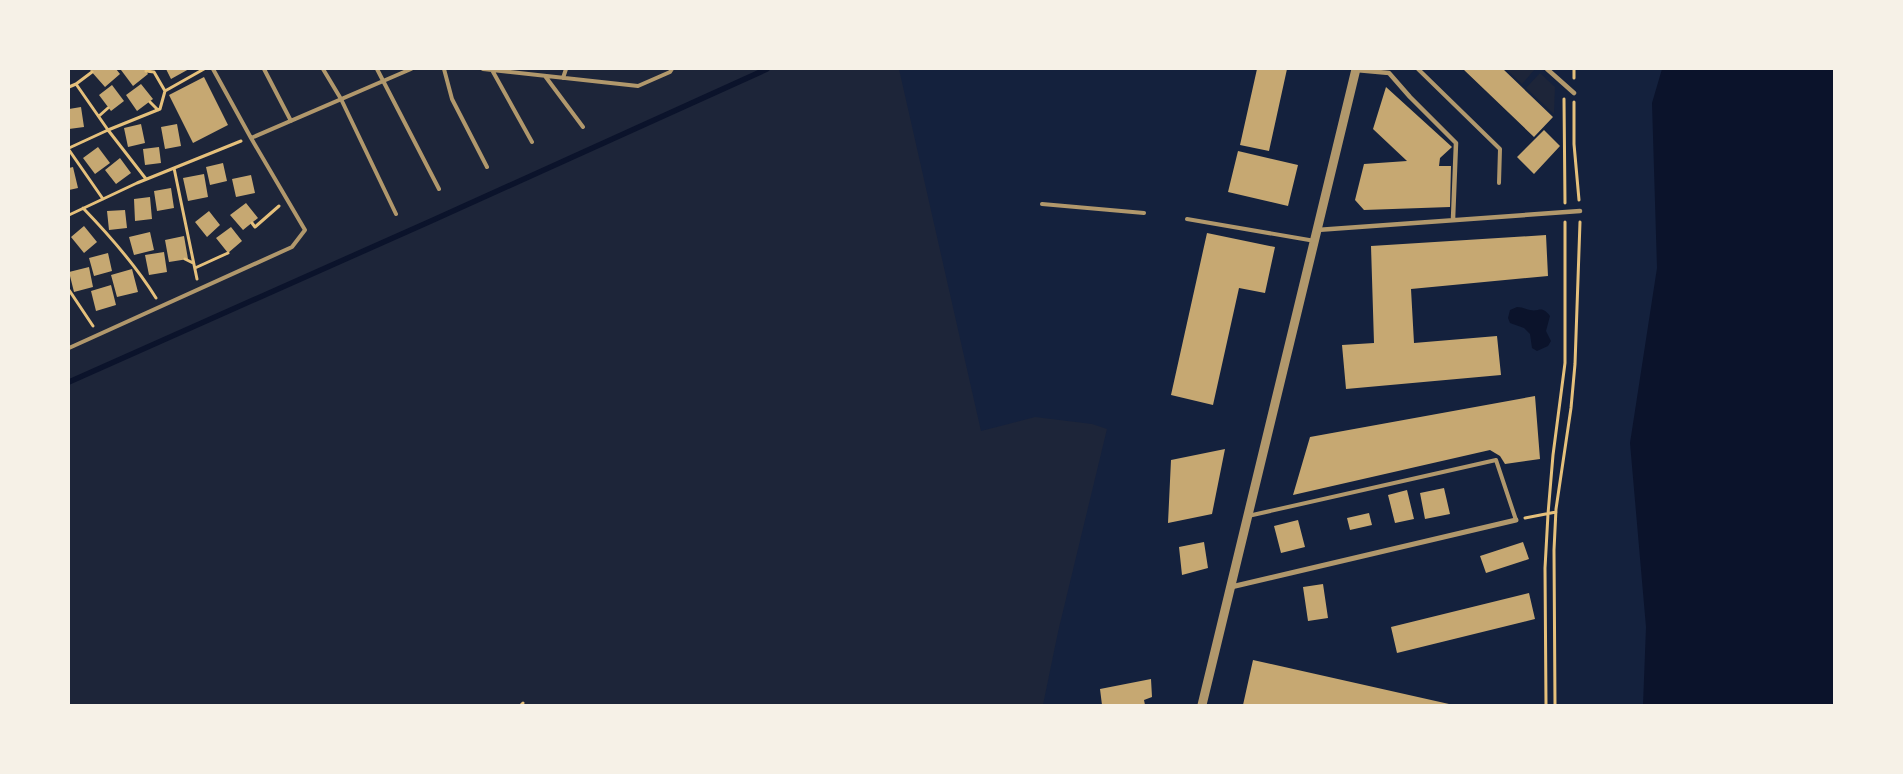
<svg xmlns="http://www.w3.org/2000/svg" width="1903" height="774" viewBox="0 0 1903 774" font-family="'Varela Round',sans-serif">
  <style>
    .green { fill: #1d2539 }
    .water { fill: #0b132b }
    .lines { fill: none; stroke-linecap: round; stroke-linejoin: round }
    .stream { stroke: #0b132b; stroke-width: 5.5 }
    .building { fill: #c6a872 }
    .path { stroke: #e5c07b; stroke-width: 3 }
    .service { stroke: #b1986c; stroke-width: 4 }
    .pedestrian { stroke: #b1986c; stroke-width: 4.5 }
    .minor { stroke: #b1986c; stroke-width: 5 }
    .tertiary { stroke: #b1986c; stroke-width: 9 }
  </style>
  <rect width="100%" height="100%" fill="#14213d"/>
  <path class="green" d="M 69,69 L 899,69 L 981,431 L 1035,417 L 1092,424 L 1107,429 L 1058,632 L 1043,705 L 69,705 Z
    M 1506,69 L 1535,69 L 1522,84 Z
    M 1540,73 L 1555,87 L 1554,114 L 1526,88 Z"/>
  <path class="water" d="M 1662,69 L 1834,69 L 1834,705 L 1643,705 L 1646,627 L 1630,443 L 1657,268 L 1652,103 Z
    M 1517,307 C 1522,307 1526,309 1530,310 C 1540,312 1541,305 1550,316 L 1546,331 L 1551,341 L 1548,346 L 1537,351 L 1532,348 L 1530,334 L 1524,328 L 1510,323 L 1508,318 L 1510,310 Z"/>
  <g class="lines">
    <path class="stream" d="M 69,382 L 431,221 L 767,69"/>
  </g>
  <path class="building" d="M 92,69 L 116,69 L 120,74 L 105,87 L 90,70 Z
    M 123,69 L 145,69 L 148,74 L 133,86 L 121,70 Z
    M 166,69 L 189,69 L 171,79 Z
    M 1257,69 L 1287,69 L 1269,151 L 1240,145 Z
    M 1463,69 L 1503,69 L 1553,117 L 1534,137 Z
    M 204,77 L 228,125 L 193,143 L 169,95 Z
    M 141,84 L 153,99 L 137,111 L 126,95 Z
    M 112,85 L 124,101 L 111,111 L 99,95 Z
    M 1386,87 L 1452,147 L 1440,158 L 1439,166 L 1451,166 L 1450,207 L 1364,210 L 1355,200 L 1364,164 L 1407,161 L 1373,129 Z
    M 81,107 L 84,127 L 69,129 L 69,109 Z
    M 141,124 L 145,143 L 128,147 L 124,128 Z
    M 177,124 L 181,146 L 165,149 L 161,127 Z
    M 1544,130 L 1560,146 L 1534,174 L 1517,157 Z
    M 98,147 L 110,163 L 95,174 L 83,158 Z
    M 159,147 L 161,163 L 145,165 L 143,149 Z
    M 1238,151 L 1298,165 L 1288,206 L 1228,192 Z
    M 120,158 L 131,173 L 116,184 L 105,170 Z
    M 223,163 L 227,181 L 210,185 L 206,167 Z
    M 73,167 L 78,188 L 69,190 L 69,168 Z
    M 204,174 L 208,197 L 188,201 L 183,178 Z
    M 251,175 L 255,193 L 236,197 L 232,179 Z
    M 171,188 L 174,208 L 157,211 L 154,191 Z
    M 150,197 L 152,219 L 135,221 L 134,199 Z
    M 246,203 L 258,218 L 243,230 L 230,215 Z
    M 125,210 L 127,228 L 109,230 L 107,211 Z
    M 209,211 L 220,225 L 207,237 L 195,222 Z
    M 84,226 L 97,242 L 84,253 L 71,237 Z
    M 231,227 L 242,241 L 228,253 L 216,238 Z
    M 150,232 L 154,250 L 134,255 L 129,237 Z
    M 1207,233 L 1275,247 L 1265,293 L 1239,288 L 1213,405 L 1171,395 Z
    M 1546,235 L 1548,276 L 1411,289 L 1414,343 L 1497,336 L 1501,375 L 1346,389 L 1342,345 L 1374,343 L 1371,246 Z
    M 184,236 L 188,259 L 169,262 L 165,240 Z
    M 164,252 L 167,272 L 149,275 L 145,255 Z
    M 108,253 L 112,271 L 94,276 L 89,258 Z
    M 89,267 L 93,287 L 74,292 L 69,272 Z
    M 132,269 L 138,292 L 117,297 L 111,275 Z
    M 111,285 L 116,305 L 96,311 L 91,291 Z
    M 1535,396 L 1540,459 L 1505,464 L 1500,456 L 1490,450 L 1293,495 L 1310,437 Z
    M 1225,449 L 1212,514 L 1168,523 L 1171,460 Z
    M 1444,488 L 1450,514 L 1425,519 L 1420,493 Z
    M 1407,490 L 1414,519 L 1395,523 L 1388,495 Z
    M 1369,513 L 1372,525 L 1350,530 L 1347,518 Z
    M 1298,520 L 1305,547 L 1281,553 L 1274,526 Z
    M 1204,542 L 1208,568 L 1182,575 L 1179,547 Z
    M 1523,542 L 1529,559 L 1486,573 L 1480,556 Z
    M 1323,584 L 1328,618 L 1308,621 L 1303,587 Z
    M 1529,593 L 1535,619 L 1397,653 L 1391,627 Z
    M 1253,660 L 1449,704 L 1449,705 L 1243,705 Z
    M 1151,679 L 1152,697 L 1144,700 L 1145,705 L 1102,705 L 1100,689 Z"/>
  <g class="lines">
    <path class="path" d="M 146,71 L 154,72 L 165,91
      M 92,72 L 76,84 L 108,130 L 146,179
      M 1574,78 L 1574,69
      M 69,87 L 76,84
      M 1564,99 L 1565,203
      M 150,102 L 158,110
      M 1574,102 L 1574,144 L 1579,200
      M 99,116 L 108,108
      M 69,148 L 108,130 L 160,109 L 165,91 L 204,69
      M 69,150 L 103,199
      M 174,168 L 197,279
      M 83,208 C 110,236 135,264 156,298
      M 69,215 L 137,183 L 241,141
      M 252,223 L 255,227 L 279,206
      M 185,259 L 193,263
      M 195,268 L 228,253
      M 69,290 L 93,326
      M 1525,518 L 1556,512
      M 521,705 L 523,703
      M 1546,705 L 1545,568 L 1548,514 L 1553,455 L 1565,363 L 1565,222
      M 1555,705 L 1554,550 L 1556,509 L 1571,408 L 1575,364 L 1580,222"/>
    <path class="service" d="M 264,69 L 291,121
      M 323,69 L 341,99 L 396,214
      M 377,69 L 439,189
      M 444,69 L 452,99 L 487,167
      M 483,69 L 638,86 L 670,72 L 672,69
      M 1418,69 L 1500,149 L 1499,183
      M 492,70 L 532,142
      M 545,76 L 583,127
      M 563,78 L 566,69
      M 251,138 L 411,69
      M 1042,204 L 1144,213
      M 1187,219 L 1315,241
      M 69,348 L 292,247 L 305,230 L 251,138 L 213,69
      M 1248,516 L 1496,460 L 1516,520"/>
    <path class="pedestrian" d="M 1547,69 L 1574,93
      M 1356,70 L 1389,73 L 1410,97 L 1456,143 L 1453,219
      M 1317,230 L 1580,211"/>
    <path class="minor" d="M 1231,587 L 1516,520"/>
    <path class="tertiary" d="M 1202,705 L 1356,69"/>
  </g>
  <rect width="1903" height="774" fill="none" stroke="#f6f1e7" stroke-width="140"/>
</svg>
